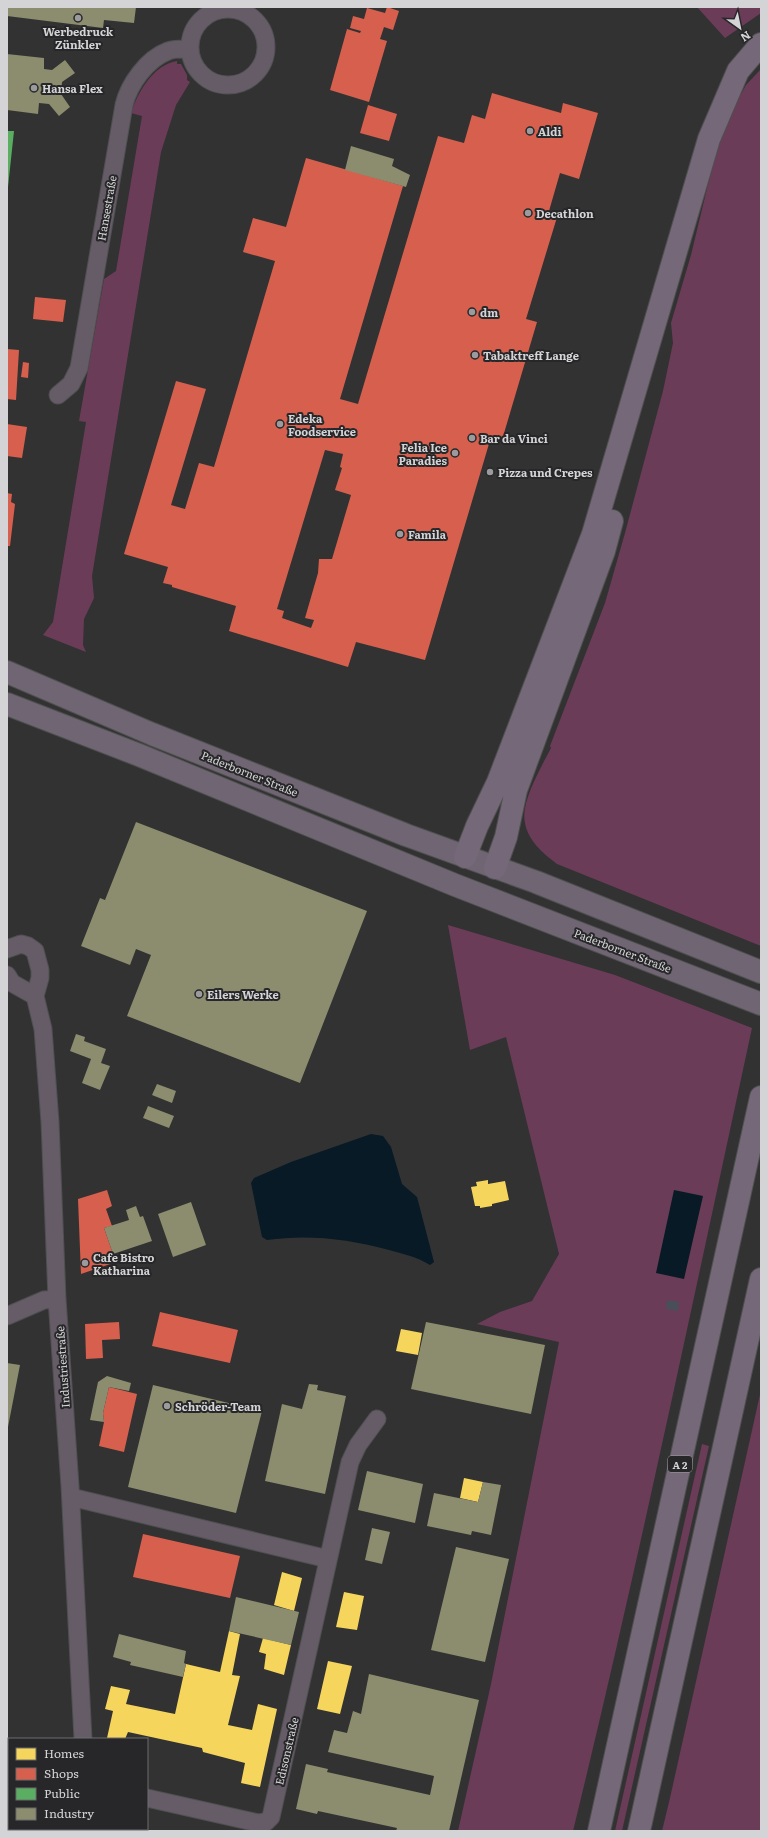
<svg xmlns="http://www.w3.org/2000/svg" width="768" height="1838" viewBox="0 0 768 1838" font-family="Literata,serif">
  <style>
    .green { fill: #6b3c58 }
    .water { fill: #071a25 }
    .homes { fill: #f6d55c }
    .shops { fill: #d6604d; fill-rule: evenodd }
    .public { fill: #5aae61 }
    .industry { fill: #8c8c6e }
    .building { fill: #494e58 }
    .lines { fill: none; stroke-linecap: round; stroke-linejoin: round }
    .minor-casing { stroke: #4f4f50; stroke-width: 19 }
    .secondary-casing { stroke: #4f4f50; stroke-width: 24 }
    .motorway-casing { stroke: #4f4f50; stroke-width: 24 }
    .minor { stroke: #655c68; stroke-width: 17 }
    .secondary { stroke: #706673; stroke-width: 22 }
    .motorway { stroke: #756979; stroke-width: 22 }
    .poi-dot { fill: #9b9b9d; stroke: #272729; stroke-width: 1.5 }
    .labels { text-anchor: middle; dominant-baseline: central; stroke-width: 4; stroke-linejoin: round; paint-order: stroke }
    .shield { fill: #272729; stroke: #a0a0a2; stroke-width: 1 }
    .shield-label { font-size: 10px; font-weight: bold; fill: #d4d4d6 }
    .poi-label { font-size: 11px; font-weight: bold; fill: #d4d4d6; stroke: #272729; text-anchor: start }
    .street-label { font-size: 11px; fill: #d4d4d6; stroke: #272729 }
  </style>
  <rect width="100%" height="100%" fill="#323232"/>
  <path class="green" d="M 697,7 L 761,7 L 761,13 L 725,38 Z
    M 177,61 L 177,64 L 181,64 L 187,75 L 187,80 L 190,82 L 176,105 L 161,152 L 92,576 L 94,598 L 84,619 L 83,645 L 86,652 L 43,635 L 53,622 L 86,422 L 79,421 L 104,279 L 116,271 L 142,116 L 131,113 C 138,92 153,65 177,61 Z
    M 761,69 L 761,946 L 557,864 C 544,854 528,841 525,823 C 520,802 542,766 551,748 L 550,746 L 605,603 L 625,533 L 663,391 L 673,343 L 671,323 L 691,255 L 711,172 L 726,121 L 746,85 Z
    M 448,925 L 615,975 L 752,1028 C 694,1296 638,1565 573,1831 L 458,1831 L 491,1684 L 559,1342 L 477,1324 L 500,1312 L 532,1301 L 559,1254 L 506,1037 L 470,1050 Z
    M 761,1390 L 761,1831 L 662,1831 L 670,1798 Z
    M 702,1444 L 709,1446 L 622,1831 L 615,1831 Z"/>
  <path class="water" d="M 371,1134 L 383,1136 L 391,1147 L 402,1184 L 417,1197 L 434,1262 L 430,1265 C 417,1257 404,1254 389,1250 C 349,1239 308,1234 267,1240 L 262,1237 L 251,1183 L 254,1178 L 291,1162 Z
    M 674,1190 L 703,1196 L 684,1279 L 656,1273 Z"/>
  <path class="homes" d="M 488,1180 L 488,1184 L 505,1181 L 509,1200 L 492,1204 L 492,1206 L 480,1208 L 480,1206 L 475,1206 L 471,1187 L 477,1186 L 476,1182 Z
    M 401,1329 L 422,1333 L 418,1355 L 396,1351 Z
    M 464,1478 L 483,1482 L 478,1502 L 460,1498 Z
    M 282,1572 L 302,1578 L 294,1611 L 274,1605 Z
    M 344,1592 L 364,1596 L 357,1630 L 336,1627 Z
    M 229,1631 L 240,1634 L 232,1675 L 240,1676 L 228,1725 L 252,1730 L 258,1704 L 277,1709 L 260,1787 L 241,1783 L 245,1763 L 203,1752 L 202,1748 L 128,1732 L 125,1739 L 107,1738 L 113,1711 L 105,1709 L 111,1686 L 130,1690 L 126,1704 L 175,1714 L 186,1664 L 220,1672 Z
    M 263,1638 L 291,1645 L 284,1675 L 264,1669 L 266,1654 L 259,1652 Z
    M 328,1661 L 352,1666 L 340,1714 L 317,1709 Z"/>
  <path class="shops" d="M 387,7 L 399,11 L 393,30 L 384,27 L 380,39 L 387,41 L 369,102 L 330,90 L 347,29 L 360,33 L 361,31 L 350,28 L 353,16 L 364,19 L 367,8 L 385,13 Z
    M 492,93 L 561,113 L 563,103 L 598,113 L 579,179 L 560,173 L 549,211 L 558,214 L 526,319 L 537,322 L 502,440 L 491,437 L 425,660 L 356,642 L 348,667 L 229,631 L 236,606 L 172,587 L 172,585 L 163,583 L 168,567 L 124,554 L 176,381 L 206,389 L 171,505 L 185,509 L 199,463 L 214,467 L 275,261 L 243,252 L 253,218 L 286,227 L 306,158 L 403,186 L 340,399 L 358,404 L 438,136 L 464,143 L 472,115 L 485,119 ZM 325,450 L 343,454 L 340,467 L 342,468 L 335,490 L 351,495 L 332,559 L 319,559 L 318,573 L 305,618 L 314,620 L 311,628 L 282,618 L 284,611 L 277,609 Z
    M 368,105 L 397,114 L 389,141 L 360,133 Z
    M 35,297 L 66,300 L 63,322 L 33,319 Z
    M 7,349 L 19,350 L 16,400 L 7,399 Z
    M 23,362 L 29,363 L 28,378 L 21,377 Z
    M 7,424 L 27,427 L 22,458 L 7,456 Z
    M 7,493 L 12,494 L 11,502 L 15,504 L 10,546 L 7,546 Z
    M 107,1190 L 112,1206 L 106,1209 L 112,1226 L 104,1228 L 113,1254 L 110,1255 L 113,1263 L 81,1274 L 78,1199 Z
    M 160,1312 L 238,1330 L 230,1363 L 152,1346 Z
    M 119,1322 L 120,1339 L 102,1340 L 103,1358 L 86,1359 L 85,1324 Z
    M 109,1387 L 137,1394 L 124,1452 L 99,1446 L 104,1422 L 103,1413 Z
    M 143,1534 L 240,1556 L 230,1598 L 133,1577 Z
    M 122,1829 L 144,1829 L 143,1831 L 121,1831 Z"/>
  <path class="public" d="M 7,131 L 14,131 L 8,187 L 7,187 Z"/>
  <path class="industry" d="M 7,7 L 136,7 L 134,23 L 104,20 L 103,28 L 7,16 Z
    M 7,54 L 44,58 L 44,69 L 52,70 L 65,60 L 75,73 L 62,82 L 61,94 L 70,107 L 59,116 L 49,104 L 39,103 L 38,114 L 7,110 Z
    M 351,146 L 394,159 L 392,166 L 410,175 L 406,187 L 345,170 Z
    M 136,822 L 367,911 L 300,1083 L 127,1016 L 151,955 L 136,949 L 130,965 L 81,946 L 100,898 L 105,900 Z
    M 76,1034 L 85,1037 L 84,1041 L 106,1049 L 101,1063 L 110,1066 L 100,1090 L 82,1083 L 91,1059 L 70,1051 Z
    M 157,1084 L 176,1091 L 172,1103 L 152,1095 Z
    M 148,1106 L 174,1116 L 169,1128 L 143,1118 Z
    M 191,1202 L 206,1245 L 173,1257 L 158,1214 Z
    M 136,1206 L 140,1217 L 143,1216 L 152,1241 L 113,1254 L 104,1228 L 129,1220 L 126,1210 Z
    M 426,1322 L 545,1345 L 531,1414 L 411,1389 Z
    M 7,1363 L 20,1365 L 8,1427 L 7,1427 Z
    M 107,1376 L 131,1383 L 129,1391 L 109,1387 L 103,1413 L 104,1422 L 90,1420 L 98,1382 Z
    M 309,1384 L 318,1385 L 317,1390 L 346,1396 L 325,1494 L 265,1481 L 282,1404 L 302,1409 Z
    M 153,1385 L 262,1411 L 236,1513 L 128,1487 Z
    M 367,1471 L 423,1484 L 415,1523 L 358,1510 Z
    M 483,1482 L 501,1485 L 491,1535 L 472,1531 L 471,1535 L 427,1526 L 434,1493 L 478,1502 Z
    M 372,1528 L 390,1532 L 382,1564 L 365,1560 Z
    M 456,1547 L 509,1559 L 485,1662 L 431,1650 Z
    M 236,1597 L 299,1612 L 291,1645 L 229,1631 Z
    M 119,1634 L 186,1651 L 184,1663 L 186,1664 L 183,1677 L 130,1665 L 131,1662 L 113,1657 Z
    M 369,1674 L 479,1700 L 449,1831 L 396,1831 L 397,1828 L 318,1811 L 317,1814 L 296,1809 L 306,1764 L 328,1769 L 327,1772 L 430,1795 L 434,1776 L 328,1752 L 334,1730 L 347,1733 L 353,1711 L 361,1714 Z"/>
  <path class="building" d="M 667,1300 L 679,1302 L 678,1311 L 666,1309 Z"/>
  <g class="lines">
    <defs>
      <path id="minor" d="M190 47a38 38 0 1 1 76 0a38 38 0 1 1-76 0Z
        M 58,395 L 71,384 L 79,368 L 124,105 C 129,84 147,59 168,51 C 175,48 183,49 190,49
        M 7,949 L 21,944 L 28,946 L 35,951 L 40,970 L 40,978 L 35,996 L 43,1029 L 50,1122 L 57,1299 L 70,1486 L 83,1739
        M 7,975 L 12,983 L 35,996
        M 7,1316 L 44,1300 L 57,1299
        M 71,1497 L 328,1559
        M 147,1798 L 258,1823 L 266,1822 L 271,1817 L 350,1462 L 358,1445 L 377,1419
        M 88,1829 L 88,1831"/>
      <path id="secondary" d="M 7,672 L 152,734 L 313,798 L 406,835 L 536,882 L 761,972
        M 7,704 L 139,755 L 455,885 L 761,1004"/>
      <path id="motorway" d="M 465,857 L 477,826 L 498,782 L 593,534 L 709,139 L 738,71 L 761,44
        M 495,868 L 506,837 L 516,790 L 604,551 L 612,521
        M 599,1831 L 761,1097
        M 639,1831 L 761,1279"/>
    </defs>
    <use href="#minor" class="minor-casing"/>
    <use href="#secondary" class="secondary-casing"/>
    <use href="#motorway" class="motorway-casing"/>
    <use href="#minor" class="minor"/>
    <use href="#secondary" class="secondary"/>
    <use href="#motorway" class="motorway"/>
  </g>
  <g class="poi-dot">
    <circle cx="78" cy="18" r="4"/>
    <circle cx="34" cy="88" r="4"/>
    <circle cx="530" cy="131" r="4"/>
    <circle cx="528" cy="213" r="4"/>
    <circle cx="472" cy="312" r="4"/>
    <circle cx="475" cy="355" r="4"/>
    <circle cx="280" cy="424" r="4"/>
    <circle cx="472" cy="438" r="4"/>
    <circle cx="455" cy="453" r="4"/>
    <circle cx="490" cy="472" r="4"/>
    <circle cx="400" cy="534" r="4"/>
    <circle cx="199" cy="994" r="4"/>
    <circle cx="85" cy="1263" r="4"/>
    <circle cx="167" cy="1406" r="4"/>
  </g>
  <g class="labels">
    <rect class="shield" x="668" y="1456" width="24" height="16" rx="3"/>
    <g class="shield-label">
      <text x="680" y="1464">A 2</text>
    </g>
    <g class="poi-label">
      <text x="78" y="31" text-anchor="middle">Werbedruck<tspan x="78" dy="13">Zünkler</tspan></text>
      <text x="42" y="88">Hansa Flex</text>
      <text x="538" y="131">Aldi</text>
      <text x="536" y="213">Decathlon</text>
      <text x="480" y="312">dm</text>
      <text x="483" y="355">Tabaktreff Lange</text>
      <text x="288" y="418">Edeka<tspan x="288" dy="13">Foodservice</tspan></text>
      <text x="480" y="438">Bar da Vinci</text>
      <text x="447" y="447" text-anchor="end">Felia Ice<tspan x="447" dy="13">Paradies</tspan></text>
      <text x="498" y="472">Pizza und Crepes</text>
      <text x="408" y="534">Famila</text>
      <text x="207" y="994">Eilers Werke</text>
      <text x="93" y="1257">Cafe Bistro<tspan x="93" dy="13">Katharina</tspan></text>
      <text x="175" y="1406">Schröder-Team</text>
    </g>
    <g class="street-label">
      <text transform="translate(106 208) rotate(-80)">Hansestraße</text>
      <text transform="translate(250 773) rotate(22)">Paderborner Straße</text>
      <text transform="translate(623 950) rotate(21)">Paderborner Straße</text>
      <text transform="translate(62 1367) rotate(-94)">Industriestraße</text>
      <text transform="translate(286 1751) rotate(-77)">Edisonstraße</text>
    </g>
  </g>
  <rect width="768" height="1838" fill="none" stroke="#d4d4d6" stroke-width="16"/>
  <rect x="8" y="1738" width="140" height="92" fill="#272729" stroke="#6c6c6e"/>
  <rect x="16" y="1748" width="20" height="12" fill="#f6d55c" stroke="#6c6c6e"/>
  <text x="44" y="1758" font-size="12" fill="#d4d4d6">Homes</text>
  <rect x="16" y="1768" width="20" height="12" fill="#d6604d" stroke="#6c6c6e"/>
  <text x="44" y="1778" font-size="12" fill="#d4d4d6">Shops</text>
  <rect x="16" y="1788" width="20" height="12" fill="#5aae61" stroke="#6c6c6e"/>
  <text x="44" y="1798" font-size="12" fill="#d4d4d6">Public</text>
  <rect x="16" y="1808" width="20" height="12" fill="#8c8c6e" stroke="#6c6c6e"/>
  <text x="44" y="1818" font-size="12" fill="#d4d4d6">Industry</text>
  <g transform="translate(740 28) rotate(147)" stroke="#272729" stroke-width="3" paint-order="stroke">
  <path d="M0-3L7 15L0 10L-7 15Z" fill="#d4d4d6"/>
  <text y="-6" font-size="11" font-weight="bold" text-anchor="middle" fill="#d4d4d6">N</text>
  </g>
</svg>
